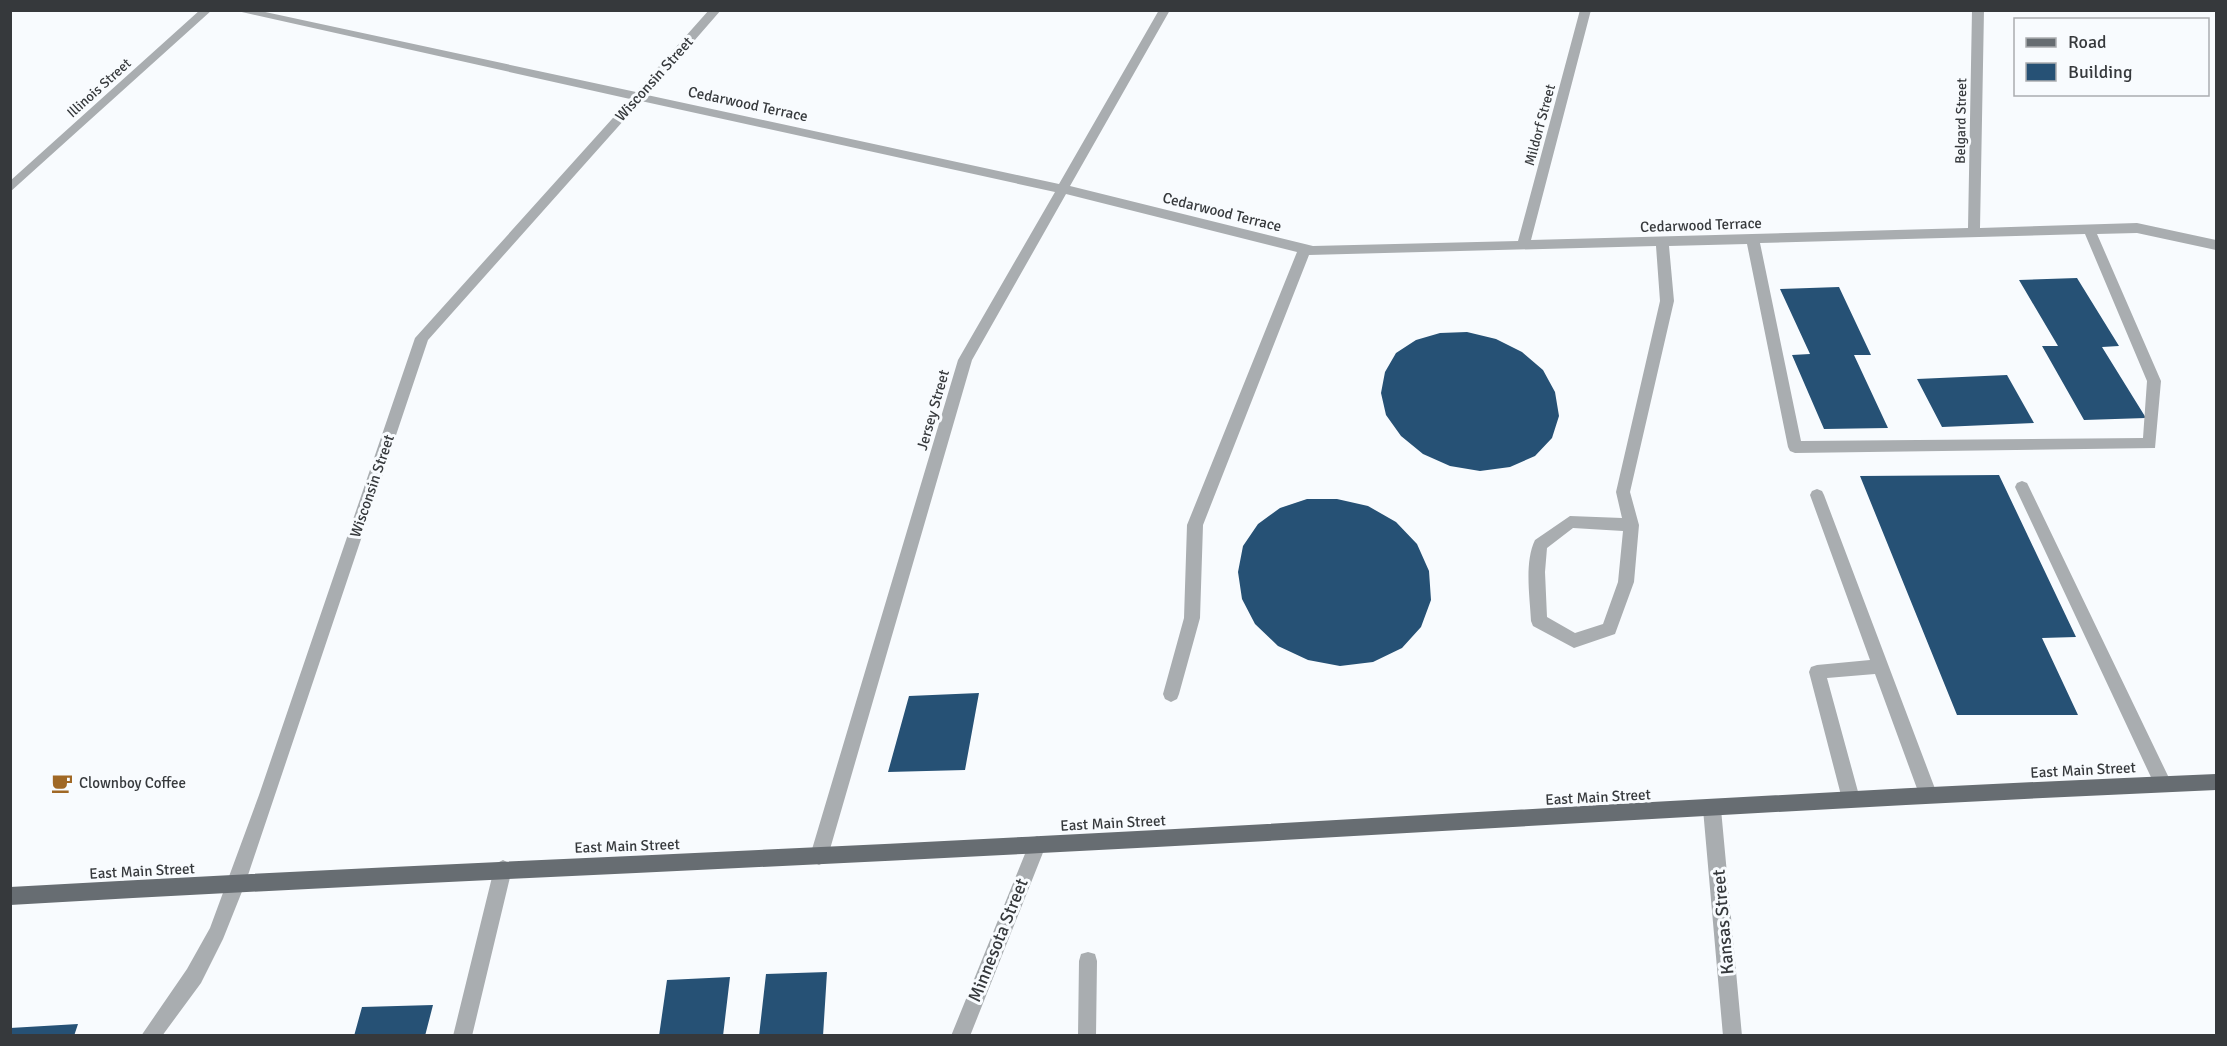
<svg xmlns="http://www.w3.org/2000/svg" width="2227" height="1046" viewBox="0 0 2227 1046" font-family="Signika,sans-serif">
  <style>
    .building { fill: #265175 }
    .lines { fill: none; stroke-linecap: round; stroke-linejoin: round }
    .minor { fill: #a9adb0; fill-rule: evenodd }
    .major { fill: #676d72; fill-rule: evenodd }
    .labels { text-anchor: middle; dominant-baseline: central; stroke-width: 6; stroke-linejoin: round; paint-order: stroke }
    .far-street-label { font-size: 14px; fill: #36393c; stroke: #f8fbfe }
    .street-label { font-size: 15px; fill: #36393c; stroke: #f8fbfe }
    .poi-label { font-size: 15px; fill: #36393c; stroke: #f8fbfe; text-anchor: start }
    .near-street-label { font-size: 18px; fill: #36393c; stroke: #f8fbfe }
  </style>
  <rect width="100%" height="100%" fill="#f8fbfe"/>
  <path class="building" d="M 2077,278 L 2119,346 L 2102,347 L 2146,418 L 2084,420 L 2042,346 L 2058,346 L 2019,280 Z
    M 1839,287 L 1871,355 L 1854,355 L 1888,428 L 1824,429 L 1792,355 L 1810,354 L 1780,289 Z
    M 1467,332 L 1496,339 L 1522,352 L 1543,370 L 1555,392 L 1559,416 L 1552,438 L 1535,456 L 1510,467 L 1480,471 L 1450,466 L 1423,454 L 1401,436 L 1386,415 L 1381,393 L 1385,372 L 1396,353 L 1416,340 L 1440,333 Z
    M 2007,375 L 2034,423 L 1942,427 L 1917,379 Z
    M 1999,475 L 2076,637 L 2042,638 L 2078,715 L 1957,715 L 1860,476 Z
    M 1307,499 L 1337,499 L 1368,506 L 1396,522 L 1417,544 L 1429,571 L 1431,600 L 1421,627 L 1402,648 L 1373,662 L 1340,666 L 1308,660 L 1278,646 L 1255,624 L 1242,599 L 1238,572 L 1243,546 L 1258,524 L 1280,508 Z
    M 979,693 L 965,770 L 888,772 L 909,696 Z
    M 827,972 L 823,1036 L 759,1036 L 766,974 Z
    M 730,977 L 723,1036 L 659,1036 L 667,980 Z
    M 433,1005 L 425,1036 L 354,1036 L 362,1007 Z
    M 78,1024 L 74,1036 L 10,1036 L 10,1028 Z"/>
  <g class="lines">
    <path class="minor" d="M 200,10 L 212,10 L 10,192 L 10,181 Z
      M 233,10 L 256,10 L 636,92 L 709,10 L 721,10 L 647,95 L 1059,184 L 1159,10 L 1170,10 L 1070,186 L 1313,246 L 1518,241 L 1580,10 L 1591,10 L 1531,240 L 1968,228 L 1972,10 L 1984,10 L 1980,228 L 2137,223 L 2216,240 L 2216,250 L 2137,233 L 2097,234 L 2161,381 L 2155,448 L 1795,453 L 1790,451 L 1788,447 L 1747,244 L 1669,246 L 1674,301 L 1630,492 L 1639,525 L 1634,582 L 1615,634 L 1574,648 L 1533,626 L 1531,621 C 1530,597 1524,563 1535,540 L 1570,516 L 1622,518 L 1616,492 L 1660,301 L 1656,246 L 1309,255 L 1203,525 L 1200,618 L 1179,694 L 1177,699 L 1171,702 L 1165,699 L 1163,694 L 1184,618 L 1187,525 L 1297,252 L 1066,194 L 972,360 L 828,856 L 825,862 L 819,865 L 813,862 L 810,856 L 958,360 L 1055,192 L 641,101 L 428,340 L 245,884 L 223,939 L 201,983 L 162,1036 L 141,1036 L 187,969 L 210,928 L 259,795 L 415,338 L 630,99 ZM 2085,234 L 2147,381 L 2143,438 L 1801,441 L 1760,243 ZM 1573,528 L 1623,531 L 1618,582 L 1603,624 L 1575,633 L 1547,617 L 1545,572 L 1547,548 Z
      M 2022,481 L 2027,483 L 2029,487 L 2169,778 L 2172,784 L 2169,790 L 2163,792 L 2157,790 L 2015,487 L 2017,483 Z
      M 1817,489 L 1822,491 L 1824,495 L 1937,794 L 1934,800 L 1928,802 L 1922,800 L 1919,794 L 1875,674 L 1827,678 L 1860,799 L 1857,805 L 1851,807 L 1845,805 L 1842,799 L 1809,672 L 1811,667 L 1817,665 L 1870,660 L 1810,495 L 1812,491 Z
      M 1712,801 L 1718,803 L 1721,809 L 1742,1036 L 1723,1036 L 1703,809 L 1706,803 Z
      M 1037,836 L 1043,839 L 1046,845 L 970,1036 L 951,1036 L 1031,839 Z
      M 503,860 L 509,863 L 512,869 L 472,1036 L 453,1036 L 494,869 L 497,863 Z
      M 1088,952 L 1095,954 L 1097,961 L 1096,1036 L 1078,1036 L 1079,961 L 1081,954 Z"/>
    <path class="major" d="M 2216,774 L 2216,790 C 1824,807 1433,833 1041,853 C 698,871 354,885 10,905 L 10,887 C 354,867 698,854 1041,836 C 1433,816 1824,790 2216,774 Z"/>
  </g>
  <defs>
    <symbol id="cafe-bare" viewBox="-9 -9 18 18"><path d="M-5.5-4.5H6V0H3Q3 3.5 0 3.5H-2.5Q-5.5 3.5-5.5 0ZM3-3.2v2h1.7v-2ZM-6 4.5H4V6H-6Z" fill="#a06825" stroke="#f8fbfe" stroke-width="2.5" paint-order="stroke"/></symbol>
  </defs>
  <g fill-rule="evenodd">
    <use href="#cafe-bare" x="47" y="768" width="30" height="30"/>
  </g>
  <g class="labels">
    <g class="far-street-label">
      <text transform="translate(99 88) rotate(-42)">Illinois Street</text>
      <text transform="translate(1961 121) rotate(-89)">Belgard Street</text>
      <text transform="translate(1540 125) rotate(-75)">Mildorf Street</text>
    </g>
    <g class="street-label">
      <text transform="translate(654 79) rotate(-48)">Wisconsin Street</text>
      <text transform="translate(748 104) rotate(12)">Cedarwood Terrace</text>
      <text transform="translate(1222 212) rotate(14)">Cedarwood Terrace</text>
      <text transform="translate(1701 225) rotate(-2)">Cedarwood Terrace</text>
      <text transform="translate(933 410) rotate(-74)">Jersey Street</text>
      <text transform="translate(372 486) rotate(-71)">Wisconsin Street</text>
      <text transform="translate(2083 770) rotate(-3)">East Main Street</text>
      <text transform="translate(1598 797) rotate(-3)">East Main Street</text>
      <text transform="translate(1113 823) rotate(-3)">East Main Street</text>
      <text transform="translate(627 846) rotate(-2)">East Main Street</text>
      <text transform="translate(142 871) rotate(-3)">East Main Street</text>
    </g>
    <g class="poi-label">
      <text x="79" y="783">Clownboy Coffee</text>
    </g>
    <g class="near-street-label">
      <text transform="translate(1723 922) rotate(-95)">Kansas Street</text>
      <text transform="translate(998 940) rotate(-68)">Minnesota Street</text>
    </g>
  </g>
  <rect width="2227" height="1046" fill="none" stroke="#36393c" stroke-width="24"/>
  <rect x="2014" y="18" width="195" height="78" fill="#f8fbfe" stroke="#aaadb0" stroke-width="1.5"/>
  <rect x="2026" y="38" width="30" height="9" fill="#676d72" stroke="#aaadb0" stroke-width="1.5"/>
  <text x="2068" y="48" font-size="18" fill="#36393c">Road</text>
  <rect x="2026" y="63" width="30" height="18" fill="#265175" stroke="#aaadb0" stroke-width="1.5"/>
  <text x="2068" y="78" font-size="18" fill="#36393c">Building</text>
</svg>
